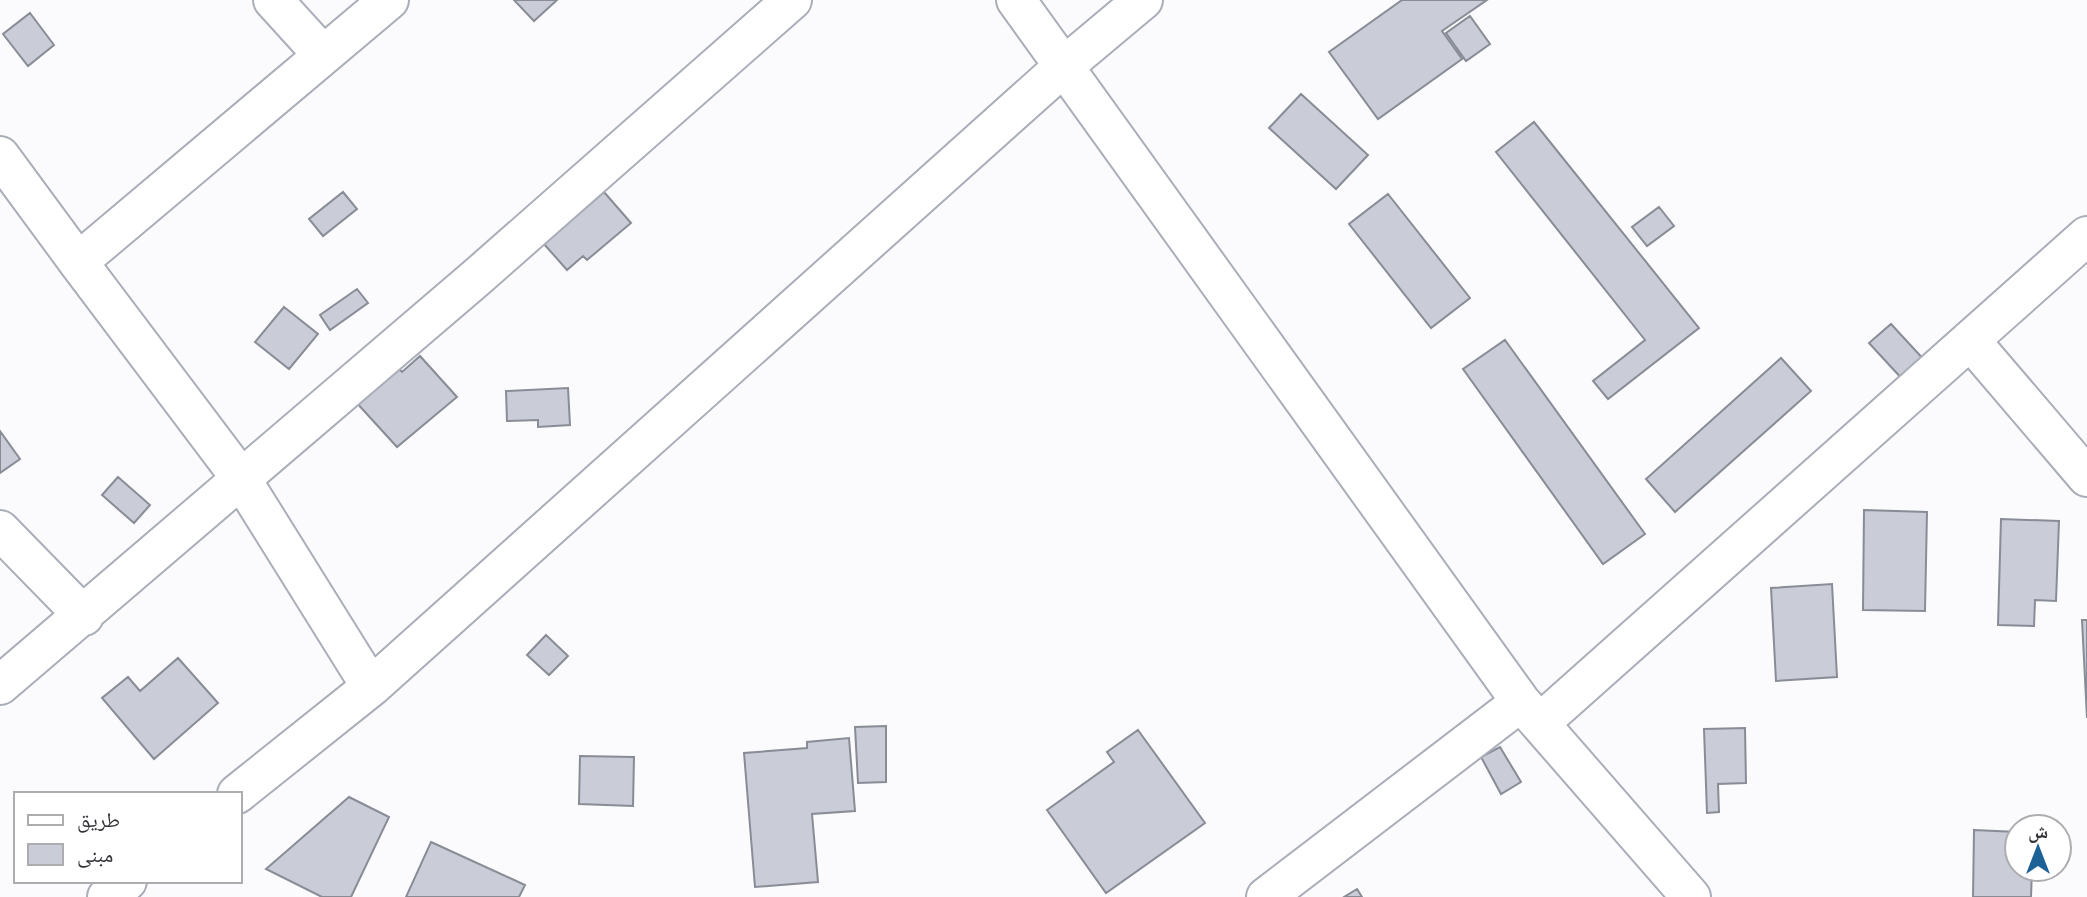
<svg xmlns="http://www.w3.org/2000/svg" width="2087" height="897" viewBox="0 0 2087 897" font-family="Barlow,'Noto Naskh Arabic',sans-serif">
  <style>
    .building { fill: #cacdd8; stroke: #888c95; stroke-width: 2 }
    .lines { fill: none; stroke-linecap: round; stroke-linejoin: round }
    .minor-casing { stroke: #aaaeb8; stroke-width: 42 }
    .minor { stroke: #fff; stroke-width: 38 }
  </style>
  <rect width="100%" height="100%" fill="#fbfbfe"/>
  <path class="building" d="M 514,0 L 557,0 L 534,21 Z
    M 1402,0 L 1487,0 L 1442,31 L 1462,59 L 1378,119 L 1329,52 Z
    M 30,13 L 54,45 L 28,66 L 3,34 Z
    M 1470,16 L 1490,44 L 1466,61 L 1446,33 Z
    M 1301,94 L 1368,155 L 1336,189 L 1269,128 Z
    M 1534,122 L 1699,328 L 1608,399 L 1593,381 L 1645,340 L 1496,152 Z
    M 343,192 L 357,209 L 323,236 L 309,219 Z
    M 604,192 L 631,223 L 587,260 L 583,256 L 567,270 L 544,244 Z
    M 1388,194 L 1470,298 L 1431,328 L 1349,224 Z
    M 1659,207 L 1674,226 L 1647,246 L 1632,227 Z
    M 357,289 L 368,303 L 330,330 L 320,315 Z
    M 284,307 L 318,334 L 289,369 L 255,342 Z
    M 1891,324 L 1927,363 L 1905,382 L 1869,343 Z
    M 1505,340 L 1645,534 L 1603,564 L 1463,369 Z
    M 420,356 L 457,397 L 397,447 L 355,401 L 395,365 L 402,372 Z
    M 1781,358 L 1811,391 L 1675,512 L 1646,479 Z
    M 568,388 L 570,425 L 538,427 L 538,420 L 507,421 L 506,391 Z
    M 0,431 L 20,459 L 0,473 Z
    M 118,477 L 150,505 L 134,523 L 102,495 Z
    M 1864,510 L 1927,512 L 1925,611 L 1863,610 Z
    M 2001,519 L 2059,521 L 2056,601 L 2035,600 L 2034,626 L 1998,625 Z
    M 1832,584 L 1837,677 L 1776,681 L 1771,588 Z
    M 2082,620 L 2087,620 L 2087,718 Z
    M 546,635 L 568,656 L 549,675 L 527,655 Z
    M 178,658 L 218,703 L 154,759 L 102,698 L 128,677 L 140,691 Z
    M 886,726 L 886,782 L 858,783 L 855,727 Z
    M 1745,728 L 1746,783 L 1718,784 L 1719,812 L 1707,813 L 1704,729 Z
    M 1138,730 L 1205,823 L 1106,893 L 1047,810 L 1114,762 L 1107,752 Z
    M 849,738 L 855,811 L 812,814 L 818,882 L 755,887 L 744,753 L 807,748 L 807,742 Z
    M 1500,747 L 1521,782 L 1501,794 L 1481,757 Z
    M 580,756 L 634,757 L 633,806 L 579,804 Z
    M 349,797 L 389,817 L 351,897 L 322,897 L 266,869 Z
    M 1974,830 L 2017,832 L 2017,869 L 2032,869 L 2031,897 L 1973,897 Z
    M 431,842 L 525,885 L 519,897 L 406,897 Z
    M 1357,889 L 1362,897 L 1344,897 Z"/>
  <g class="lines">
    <defs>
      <path id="minor" d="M 273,0 L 323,55
        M 1016,0 L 1521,702 L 1691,897
        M 0,156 L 78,262 L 389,0
        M 78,262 L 240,477 L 371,687
        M 1970,340 L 2087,477
        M 0,530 L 84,616
        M 0,685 L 476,278 L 792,0
        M 1540,723 L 2087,236
        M 237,794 L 371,687 L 1063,67 L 1143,0
        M 107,897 L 127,881
        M 1266,897 L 1521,702"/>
    </defs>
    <use href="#minor" class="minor-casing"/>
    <use href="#minor" class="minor"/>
  </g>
  <rect x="14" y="792" width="228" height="91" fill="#ffffff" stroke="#adadaf" stroke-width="2"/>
  <rect x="28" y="815" width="35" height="10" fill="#ffffff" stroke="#adadaf" stroke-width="2"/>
  <text x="77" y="827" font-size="21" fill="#323337">طريق</text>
  <rect x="28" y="844" width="35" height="21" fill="#cacdd8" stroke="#adadaf" stroke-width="2"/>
  <text x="77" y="862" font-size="21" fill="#323337">مبنى</text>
  <g transform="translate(2038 848)"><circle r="33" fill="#ffffff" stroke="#adadaf" stroke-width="2"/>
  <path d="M0-5L12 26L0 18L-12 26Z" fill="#1d6296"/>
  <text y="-10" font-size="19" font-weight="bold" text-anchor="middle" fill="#323337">ش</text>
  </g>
</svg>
